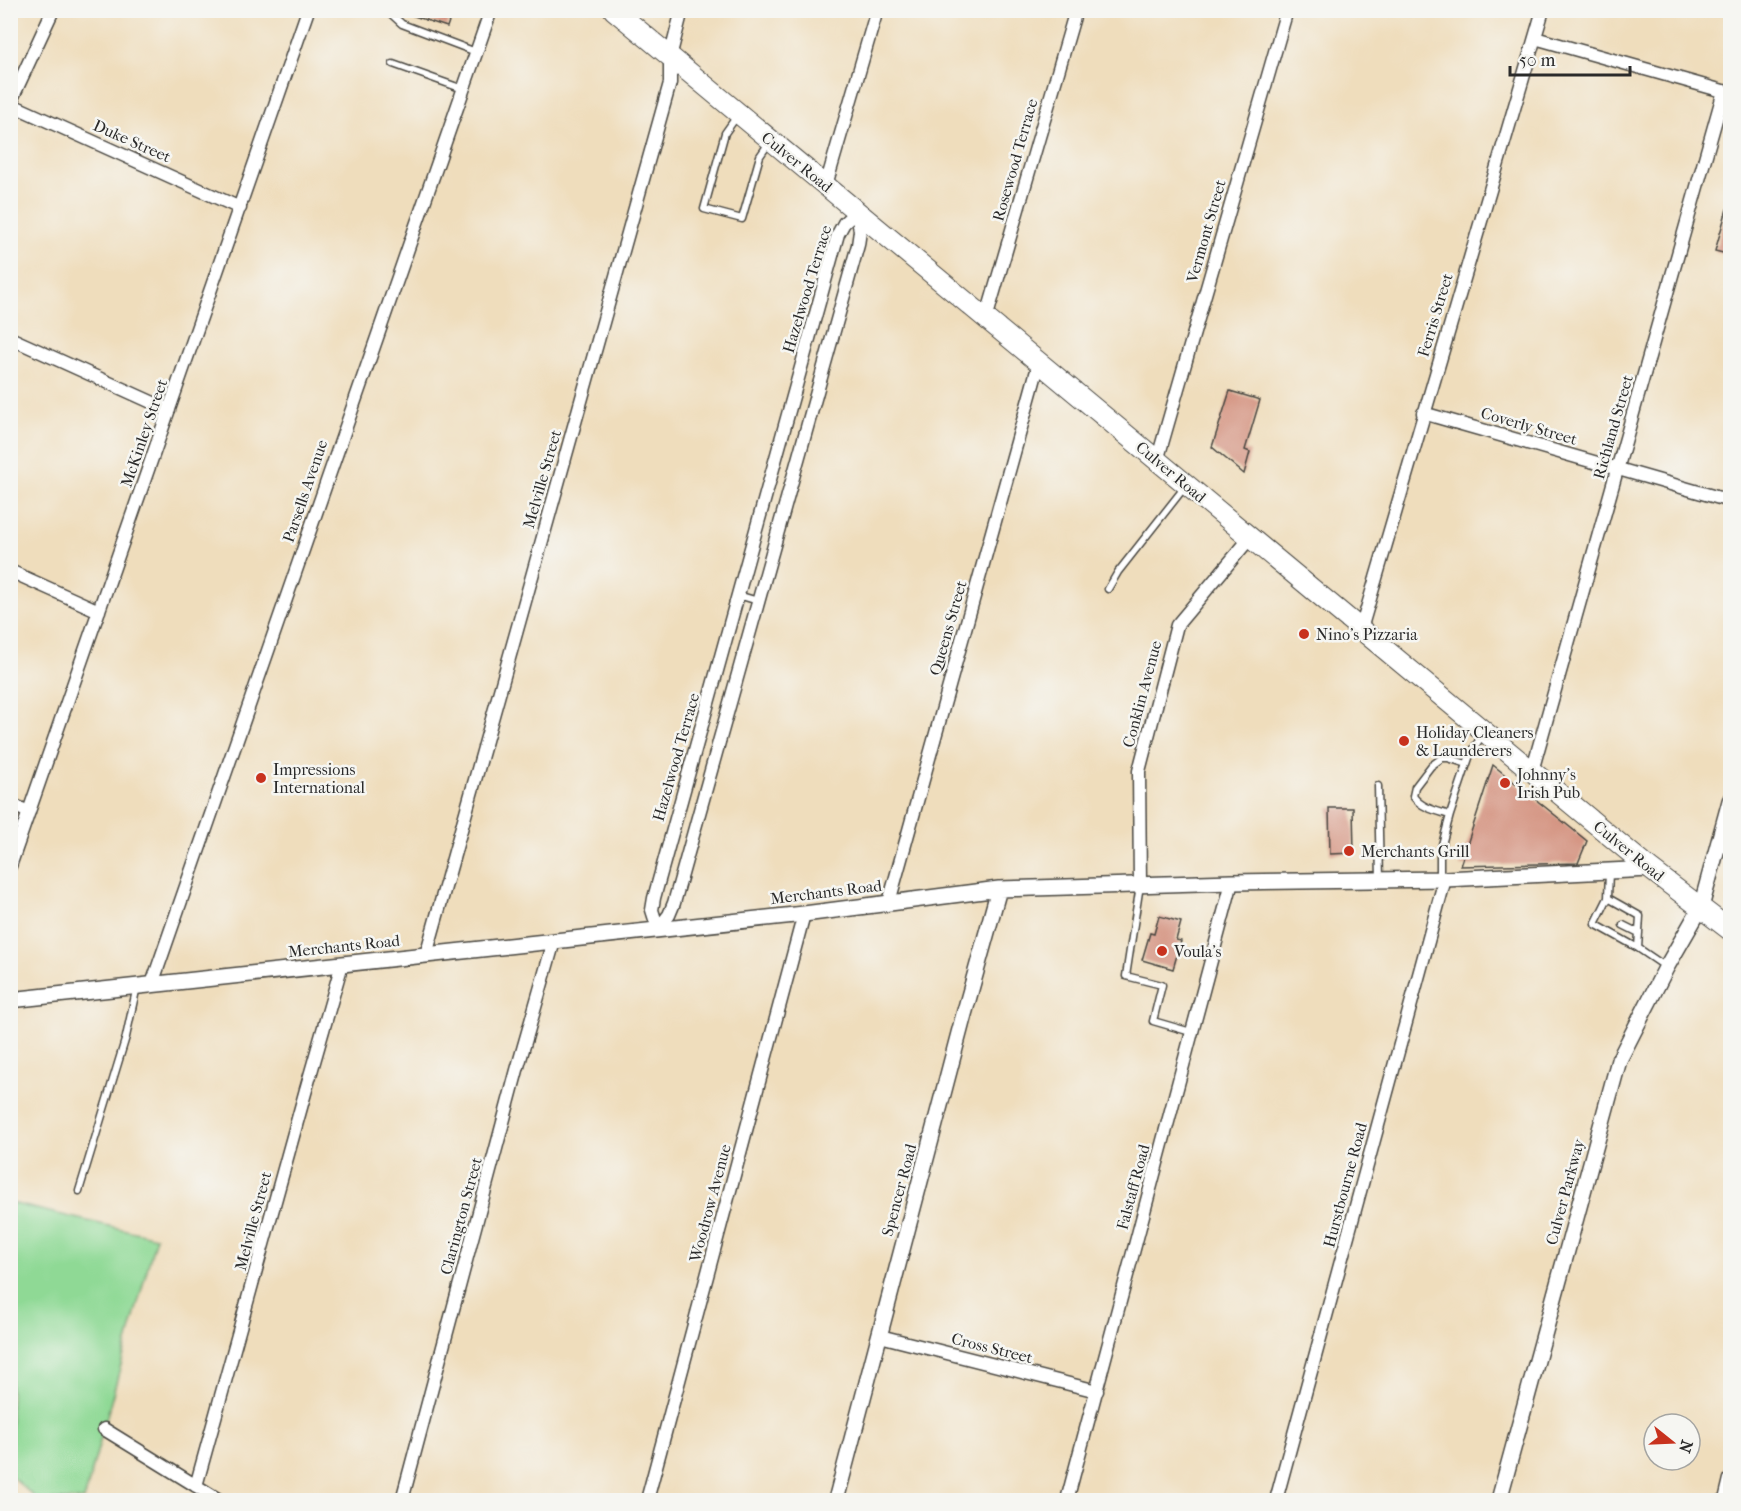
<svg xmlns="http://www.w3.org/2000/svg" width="1741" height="1511" viewBox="0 0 1741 1511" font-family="'IM FELL French Canon',serif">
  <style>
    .green { fill: #8fd995; stroke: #5d8260; stroke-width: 1.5 }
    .building { fill: #d59684 }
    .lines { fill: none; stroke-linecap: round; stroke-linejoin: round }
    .service-casing { stroke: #484641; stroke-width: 9 }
    .minor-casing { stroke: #484641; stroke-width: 15 }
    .tertiary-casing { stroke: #484641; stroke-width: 18 }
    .primary-casing { stroke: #484641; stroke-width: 22 }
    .service { stroke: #fff; stroke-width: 6 }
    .minor { stroke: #fff; stroke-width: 12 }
    .tertiary { stroke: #fff; stroke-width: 15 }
    .primary { stroke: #fff; stroke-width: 20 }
    .poi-dot { fill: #c8321e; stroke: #f6f6f2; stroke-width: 2 }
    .labels { text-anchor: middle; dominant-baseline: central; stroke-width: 5; stroke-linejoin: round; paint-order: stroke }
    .street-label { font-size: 16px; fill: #2b2b2b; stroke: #f6f6f2 }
    .poi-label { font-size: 16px; fill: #2b2b2b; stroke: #f6f6f2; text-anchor: start }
  </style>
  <rect width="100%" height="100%" fill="#f6f6f2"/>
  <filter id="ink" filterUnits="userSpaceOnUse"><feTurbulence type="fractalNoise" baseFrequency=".0167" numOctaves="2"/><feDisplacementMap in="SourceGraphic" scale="12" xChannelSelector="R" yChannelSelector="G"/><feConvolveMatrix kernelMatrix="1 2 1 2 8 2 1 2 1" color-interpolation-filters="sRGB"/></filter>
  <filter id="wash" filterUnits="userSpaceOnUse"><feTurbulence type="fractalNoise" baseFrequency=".008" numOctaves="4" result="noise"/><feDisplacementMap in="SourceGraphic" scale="24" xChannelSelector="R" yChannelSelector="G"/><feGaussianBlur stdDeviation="1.35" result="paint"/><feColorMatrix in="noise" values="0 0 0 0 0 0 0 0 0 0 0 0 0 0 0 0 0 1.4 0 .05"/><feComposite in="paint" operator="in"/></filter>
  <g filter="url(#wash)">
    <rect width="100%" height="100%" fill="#efddbc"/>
    <path class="green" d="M 11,1203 L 156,1237 L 84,1500 L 38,1500 L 11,1476 Z"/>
    <g id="blocks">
      <path class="building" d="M 405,10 L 453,10 L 447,27 L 405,13 Z
        M 1727,209 L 1731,209 L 1731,255 L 1715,251 Z
        M 1230,391 L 1260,400 L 1245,450 L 1250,452 L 1244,474 L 1212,447 Z
        M 1493,765 L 1587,841 L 1578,863 L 1460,866 Z
        M 1329,808 L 1353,808 L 1354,853 L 1330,854 Z
        M 1159,916 L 1181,922 L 1176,940 L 1181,941 L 1173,969 L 1142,960 L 1150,933 L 1154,934 Z"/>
    </g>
  </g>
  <g filter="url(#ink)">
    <use href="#blocks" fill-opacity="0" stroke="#484641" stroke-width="1.5"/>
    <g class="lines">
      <defs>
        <path id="service" d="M 384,10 L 390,13 L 402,24 L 476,52
          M 393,64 L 463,89
          M 737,116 L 725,133 L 704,209 L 742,219 L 760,156 L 769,143
          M 1108,589 L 1118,572 L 1184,488
          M 738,595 L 758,601
          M 1378,786 L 1380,879
          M 1450,815 C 1437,811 1421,808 1413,796 L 1415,787 L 1431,766 L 1442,758 L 1448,758 L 1467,764
          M 1609,871 L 1608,898 L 1640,916 L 1638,948 L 1666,967
          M 1440,878 L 1440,852 L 1450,815 L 1470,755 L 1482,735
          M 1140,885 L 1126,976 L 1162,985 L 1153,1021 L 1191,1032
          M 1608,898 L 1595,924 L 1638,948
          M 1623,925 L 1639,933
          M 79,1191 L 126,1037 L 137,986"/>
        <path id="minor" d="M 1535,38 L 1730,93
          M 10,103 L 53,10
          M 10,104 L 240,208
          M 826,185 L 877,10
          M 986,319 L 1076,10
          M 10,338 L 169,410
          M 1423,413 L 1730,501
          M 1157,461 L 1287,10
          M 10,571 L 99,611
          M 1361,629 L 1543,10
          M 1532,771 L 1724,91
          M 10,804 L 29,812
          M 10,866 L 308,10
          M 1140,885 L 1139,771 L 1177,625 L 1250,538
          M 889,902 L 1039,363
          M 658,929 L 652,910 L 654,898 L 838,234 L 844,223 L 857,211
          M 658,929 L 669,915 L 674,903 L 858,245 L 860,231 L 857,211
          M 426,955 L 670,83 L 670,57 L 682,10
          M 152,984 L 491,10
          M 880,1336 L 1097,1391
          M 104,1429 L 219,1500
          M 196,1486 L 305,1093 L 342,964
          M 402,1500 L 517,1070 L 554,941
          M 647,1500 L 804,914
          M 1067,1500 L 1232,882
          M 1276,1500 L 1445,879
          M 1725,1500 L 1730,1479"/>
        <path id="tertiary" d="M 10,1000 L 804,914 L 999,889 L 1232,882 L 1445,879 L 1650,869
          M 836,1500 L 963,1018 L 999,889
          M 1499,1500 L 1619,1060 L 1666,968 L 1701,907 L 1730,801"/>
        <path id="primary" d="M 614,10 L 1650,869 L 1730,930"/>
      </defs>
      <use href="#service" class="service-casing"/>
      <use href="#minor" class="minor-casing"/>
      <use href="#tertiary" class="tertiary-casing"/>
      <use href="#primary" class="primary-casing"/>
      <use href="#service" class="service"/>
      <use href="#minor" class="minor"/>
      <use href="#tertiary" class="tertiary"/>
      <use href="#primary" class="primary"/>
    </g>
  </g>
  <g class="poi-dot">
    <circle cx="1304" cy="634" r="6"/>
    <circle cx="1404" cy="741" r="6"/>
    <circle cx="261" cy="778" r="6"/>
    <circle cx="1505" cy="783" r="6"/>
    <circle cx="1349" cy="851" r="6"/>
    <circle cx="1162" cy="951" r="6"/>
  </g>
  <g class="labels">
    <g class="street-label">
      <text transform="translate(132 141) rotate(24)">Duke Street</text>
      <text transform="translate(1015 160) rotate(-74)">Rosewood Terrace</text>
      <text transform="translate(797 162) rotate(39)">Culver Road</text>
      <text transform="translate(1206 231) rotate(-74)">Vermont Street</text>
      <text transform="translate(807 289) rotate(-73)">Hazelwood Terrace</text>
      <text transform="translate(1435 315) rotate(-73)">Ferris Street</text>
      <text transform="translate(1529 426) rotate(16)">Coverly Street</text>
      <text transform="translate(1613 427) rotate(-74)">Richland Street</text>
      <text transform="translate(144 433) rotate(-71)">McKinley Street</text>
      <text transform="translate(1171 472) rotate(40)">Culver Road</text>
      <text transform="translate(542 479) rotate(-74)">Melville Street</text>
      <text transform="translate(305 491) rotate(-71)">Parsells Avenue</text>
      <text transform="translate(948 628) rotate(-74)">Queens Street</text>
      <text transform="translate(1142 694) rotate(-75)">Conklin Avenue</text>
      <text transform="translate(676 757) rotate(-74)">Hazelwood Terrace</text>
      <text transform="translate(1629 851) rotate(39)">Culver Road</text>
      <text transform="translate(826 892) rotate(-7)">Merchants Road</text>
      <text transform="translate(344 946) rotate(-6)">Merchants Road</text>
      <text transform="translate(1345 1185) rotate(-75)">Hurstbourne Road</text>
      <text transform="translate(1133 1187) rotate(-75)">Falstaff Road</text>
      <text transform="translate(899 1190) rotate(-75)">Spencer Road</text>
      <text transform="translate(1565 1192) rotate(-75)">Culver Parkway</text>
      <text transform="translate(710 1203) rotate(-75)">Woodrow Avenue</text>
      <text transform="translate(461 1216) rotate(-75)">Clarington Street</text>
      <text transform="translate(253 1221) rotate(-75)">Melville Street</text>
      <text transform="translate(992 1348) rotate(14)">Cross Street</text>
    </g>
    <g class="poi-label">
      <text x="1316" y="634">Nino's Pizzaria</text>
      <text x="1416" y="732">Holiday Cleaners<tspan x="1416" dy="18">&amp; Launderers</tspan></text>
      <text x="273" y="769">Impressions<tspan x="273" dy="18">International</tspan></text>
      <text x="1517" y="774">Johnny’s<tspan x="1517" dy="18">Irish Pub</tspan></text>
      <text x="1361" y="851">Merchants Grill</text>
      <text x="1174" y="951">Voula's</text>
    </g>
  </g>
  <rect width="1741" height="1511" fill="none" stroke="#f6f6f2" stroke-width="36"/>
  <g transform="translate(1672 1442) rotate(108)"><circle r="28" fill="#f6f6f2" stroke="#a5a5a2" stroke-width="1.5"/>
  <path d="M0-4.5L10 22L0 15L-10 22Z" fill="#c8321e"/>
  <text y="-9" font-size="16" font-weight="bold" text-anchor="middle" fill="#2b2b2b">N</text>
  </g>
  <path d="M1510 66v9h120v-9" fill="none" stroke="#2b2b2b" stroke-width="3"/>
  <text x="1519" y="66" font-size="18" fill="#2b2b2b" stroke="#f6f6f2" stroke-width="4.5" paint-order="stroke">50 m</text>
</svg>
